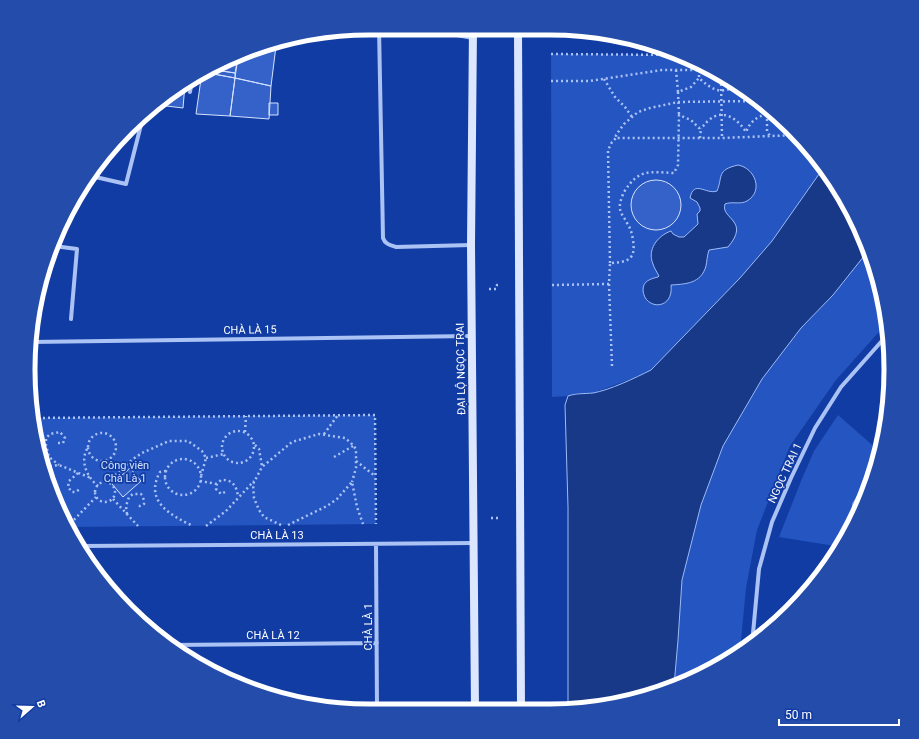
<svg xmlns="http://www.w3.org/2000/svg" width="919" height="739" viewBox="0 0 919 739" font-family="Roboto,sans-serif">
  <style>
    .green { fill: #2455c1 }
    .water { fill: #183988; stroke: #9dbbf8 }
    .building { fill: #3562c8; stroke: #d4e2fe }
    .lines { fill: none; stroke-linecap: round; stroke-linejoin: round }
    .path { stroke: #abc2f5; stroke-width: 2.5; stroke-dasharray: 2 3; stroke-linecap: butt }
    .street { stroke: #abc2f5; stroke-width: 4 }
    .secondary { stroke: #dce6fe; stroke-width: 8 }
    .labels { text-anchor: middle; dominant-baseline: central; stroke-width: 3.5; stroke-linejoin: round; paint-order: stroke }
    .street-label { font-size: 11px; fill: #fff; stroke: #113ca3 }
    .park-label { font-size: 11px; fill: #d4e2fe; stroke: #113ca3 }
    .rim { fill: none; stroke: #fff; stroke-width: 5 }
  </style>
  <rect width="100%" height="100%" fill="#113ca3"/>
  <path class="green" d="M 551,54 L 682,55 L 775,113 L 821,162 L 824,167 L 772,241 L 740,278 L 651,370 L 636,377 L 593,393 L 577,393 L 568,396 L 552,397 Z
    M 868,251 L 879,281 L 886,324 L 836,380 L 790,446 L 757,530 L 746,588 L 740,651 L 701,676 L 674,686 L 678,640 L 682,580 L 701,505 L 723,446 L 762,379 L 801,328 L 833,295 Z
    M 375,415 L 376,524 L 68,527 L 63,521 L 35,436 L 33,418 Z
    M 838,415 L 879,451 L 875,470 L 853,503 L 849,532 L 841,547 L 779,537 L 801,481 L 814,451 Z"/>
  <path class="water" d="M 738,165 C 755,168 764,191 747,201 C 740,205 732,201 725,204 C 720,219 751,220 728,247 L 709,250 C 707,256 707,261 706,266 C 701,284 685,284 671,285 C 674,311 644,310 643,290 C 643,281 650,279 658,277 L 659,276 C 657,272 654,268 653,264 C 647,250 657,236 671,231 L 673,234 L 679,237 L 684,237 L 698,224 L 697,214 L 700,211 L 700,208 L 697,202 L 690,198 C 694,179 706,195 717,191 C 723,177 716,170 738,165 Z
    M 824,167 L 856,218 L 868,251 L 833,295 L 801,328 L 762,379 L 723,446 L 701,505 L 682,580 L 678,640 L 674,686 L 638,699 L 568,710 L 568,507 L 565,405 L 568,396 C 577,393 583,394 593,393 C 610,390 635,378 651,370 L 740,278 L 772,241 Z
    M 875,470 L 873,479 L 849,532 L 853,503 Z"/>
  <path class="building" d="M 276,42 L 276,46 L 269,45 Z
    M 269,45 L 276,46 L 271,86 L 235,78 L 238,57 Z
    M 238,57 L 235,73 L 222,71 L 223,64 Z
    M 215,70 L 235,73 L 235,78 L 214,74 Z
    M 202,72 L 235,78 L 230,116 L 196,114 Z
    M 235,78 L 271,86 L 269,119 L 230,116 Z
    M 185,84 L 183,108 L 158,105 Z
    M 269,103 L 278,103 L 278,115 L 269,115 Z
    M631 205a25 25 0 1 1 50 0a25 25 0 1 1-50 0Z
    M 130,468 L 141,481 L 123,497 L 112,484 Z"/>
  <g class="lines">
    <path class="path" d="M 551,54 L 682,55
      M 676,70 L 678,92 L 691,87 L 699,78 C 710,88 719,95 734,87
      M 699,70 L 699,78
      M 604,79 L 615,97 L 625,107 L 632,117
      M 721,79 L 722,138
      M 551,81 L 590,81 L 662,70 L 705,70
      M 678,92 L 679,115
      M 755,101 L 678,102 L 650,108 L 638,112 L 624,124 L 616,135 L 616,138 L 722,138 L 796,135
      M 767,114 L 767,131 L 770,136
      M 700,138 L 701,128
      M 610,263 L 608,150 L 612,142 L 616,138
      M 552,285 L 609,284
      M 489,289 L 496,289 L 497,285 L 500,285
      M 612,366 L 609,284 L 610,263 C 628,262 636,260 633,240 C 632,234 631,229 627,223 C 625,218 621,215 620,209 C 619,204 622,196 624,192 C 639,168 650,172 674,173 L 678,165 L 679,115 L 691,120 L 699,128 C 704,127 705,123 709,120 C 723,108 738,119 746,132 C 750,122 756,117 767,114 L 767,108
      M 33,418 L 375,415 L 376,524
      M222 447a16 16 0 1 1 32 0a16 16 0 1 1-32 0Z
      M 245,432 L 246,416
      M88 447a14 14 0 1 1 28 0a14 14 0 1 1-28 0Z
      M 324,434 L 338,415
      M 58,443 L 63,443 L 65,438 L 60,432 L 50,434 L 46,438 L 46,445 L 49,457 L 59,465
      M 255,445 L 259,449 L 262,466
      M 87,449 C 80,462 87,477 98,486
      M 334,457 L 353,446
      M 206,458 L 224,454
      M165 477a18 18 0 1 1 36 0a18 18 0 1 1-36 0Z
      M 356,461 L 375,476
      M 45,467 L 59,465 L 91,478
      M 166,471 L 160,472 C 144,501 170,515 193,526
      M 78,473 L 69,481 L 68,487 L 72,492 L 76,492 L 81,488
      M 200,481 L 217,484
      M95 492a10 10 0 1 1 20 0a10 10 0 1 1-20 0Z
      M 108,482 L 133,459 L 142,453 L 169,441 L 188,441 L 202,451 L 206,458 L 201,476
      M 53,491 L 56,494 L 58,499 L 56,500
      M 225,492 L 221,494 L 216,489 L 217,484 L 221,480 C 233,479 237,487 238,497
      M 113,499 L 138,526
      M 127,514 L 126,506 L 129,497 L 133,494 L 141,494 L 144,500 L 144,504 L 140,506 L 137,506
      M 491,518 L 501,518
      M 281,525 L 264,517 L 259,510 L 254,498 L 253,484 L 262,467 L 292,442 L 319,434 L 345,438 L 351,443 L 356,449 L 356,468 L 352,482
      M 288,525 L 327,506 L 337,499 L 352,482 L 357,507 L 363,524
      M 206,526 L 226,511 L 254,481
      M 67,527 L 96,497"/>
    <path class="street" d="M 379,28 L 383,238 C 385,244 390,245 396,247 L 471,245
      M 418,28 L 473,38
      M 190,92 L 192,79
      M 91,176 L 126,184 L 143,117
      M 56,238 L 54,246 L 77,249 L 71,319
      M 30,342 L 471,336
      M 376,544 L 377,710
      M 80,546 L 474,543
      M 752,644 L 759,569 L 772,522 L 791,478 L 815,428 L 841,387 L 888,334
      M 168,645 L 377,643"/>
    <path class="secondary" d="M 473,28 L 471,245 L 475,710
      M 518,29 L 521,710"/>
  </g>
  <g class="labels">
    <g class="street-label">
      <text transform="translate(250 330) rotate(-1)">CHÀ LÀ 15</text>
      <text transform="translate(461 369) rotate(-91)">ĐẠI LỘ NGỌC TRAI</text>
      <text transform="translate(785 473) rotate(-65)">NGỌC TRAI 1</text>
      <text x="277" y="535">CHÀ LÀ 13</text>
      <text transform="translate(368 627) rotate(-90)">CHÀ LÀ 1</text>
      <text x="273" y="635">CHÀ LÀ 12</text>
    </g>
    <g class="park-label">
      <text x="125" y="465">Công viên<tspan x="125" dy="13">Chà Là 1</tspan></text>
    </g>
  </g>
  <path d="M0 0H919V739H0ZM369 35H550A334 334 0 0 1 884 369V370A334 334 0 0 1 550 704H369A334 334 0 0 1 35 370V369A334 334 0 0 1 369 35Z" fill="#244caa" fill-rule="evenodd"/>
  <path class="rim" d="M369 35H550A334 334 0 0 1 884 369V370A334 334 0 0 1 550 704H369A334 334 0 0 1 35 370V369A334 334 0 0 1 369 35Z"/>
  <g transform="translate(32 707) rotate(70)" stroke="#113ca3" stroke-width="3" paint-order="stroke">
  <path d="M0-3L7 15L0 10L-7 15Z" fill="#ffffff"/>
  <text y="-6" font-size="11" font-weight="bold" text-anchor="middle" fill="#ffffff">B</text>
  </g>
  <path d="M779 719v6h120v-6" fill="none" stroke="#ffffff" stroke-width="2"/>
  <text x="785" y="719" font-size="12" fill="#ffffff" stroke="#113ca3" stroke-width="3" paint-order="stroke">50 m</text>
</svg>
